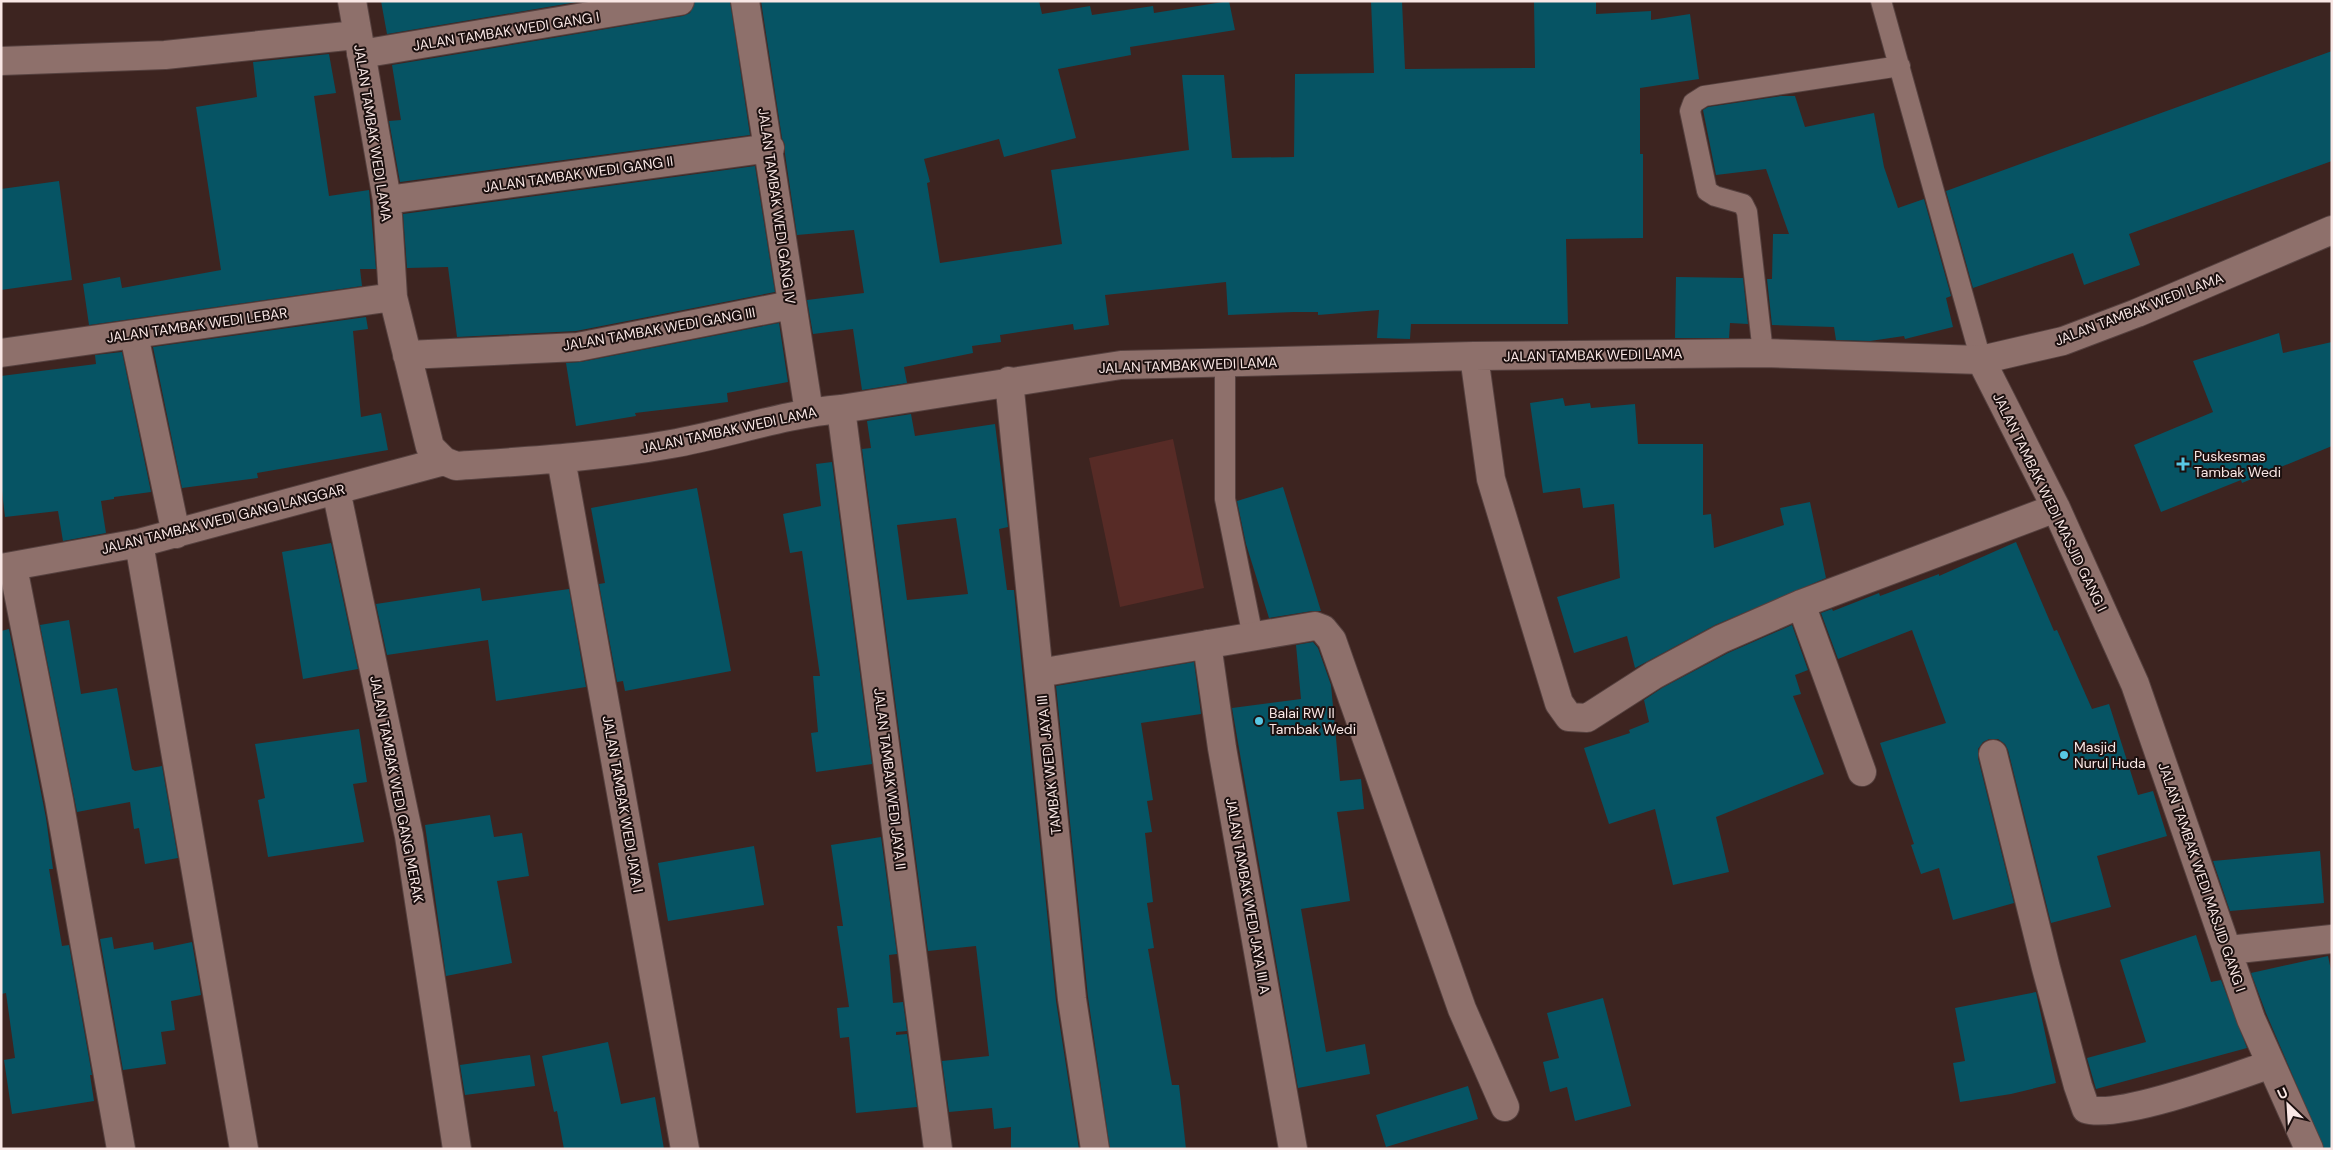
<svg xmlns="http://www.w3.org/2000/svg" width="2333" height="1150" viewBox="0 0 2333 1150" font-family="'DM Sans',sans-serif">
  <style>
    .green { fill: #572b26 }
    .building { fill: #065464; fill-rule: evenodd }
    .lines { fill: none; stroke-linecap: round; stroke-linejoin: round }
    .lane-casing { stroke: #56413f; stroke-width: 22 }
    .street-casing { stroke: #56413f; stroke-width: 30 }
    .lane { stroke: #8e706b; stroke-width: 20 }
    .street { stroke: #8e706b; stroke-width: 28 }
    .poi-dot { fill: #59c8e4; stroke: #1c100f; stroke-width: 2 }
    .labels { text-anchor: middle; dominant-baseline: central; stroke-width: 4; stroke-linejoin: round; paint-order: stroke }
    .street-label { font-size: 14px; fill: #f9e7e5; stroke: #1c100f }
    .poi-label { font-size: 14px; fill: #f9e7e5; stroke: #1c100f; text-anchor: start }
  </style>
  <rect width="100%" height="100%" fill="#3d2420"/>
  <path class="green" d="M 1173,439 L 1204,588 L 1120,607 L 1089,458 Z"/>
  <path class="building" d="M 381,1 L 583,1 L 387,34 Z
    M 695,1 L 730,1 L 750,135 L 400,182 L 389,121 L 401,120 L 392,65 L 683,16 L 690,13 Z
    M 761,1 L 1039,1 L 1042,14 L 1090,6 L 1092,15 L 1153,6 L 1154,13 L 1229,1 L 1235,30 L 1130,47 L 1131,55 L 1058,69 L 1076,138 L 1004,157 L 999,139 L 924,159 L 930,182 L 927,183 L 940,263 L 1062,244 L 1051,170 L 1189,150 L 1182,75 L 1224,75 L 1232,158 L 1294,157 L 1295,74 L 1374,73 L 1371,1 L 1402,1 L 1405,69 L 1535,68 L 1534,1 L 1596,1 L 1596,14 L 1651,11 L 1651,20 L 1690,14 L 1699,79 L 1640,88 L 1640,154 L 1643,154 L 1643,238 L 1566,239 L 1568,324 L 1411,324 L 1410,339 L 1377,338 L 1379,310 L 1318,315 L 1318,312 L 1294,312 L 1228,315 L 1226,282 L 1105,295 L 1109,325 L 1074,330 L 1073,324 L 1000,335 L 1001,342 L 972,346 L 973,353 L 904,367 L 907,383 L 862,390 L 853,329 L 813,334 L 807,300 L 864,293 L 854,230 L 797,235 L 785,154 L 785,145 L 782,138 Z
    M 2332,51 L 2332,161 L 2129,234 L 2140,265 L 2084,285 L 2073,253 L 1973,288 L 1946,191 Z
    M 329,54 L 336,93 L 314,96 L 329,196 L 369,190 L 376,269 L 360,269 L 362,286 L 89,325 L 83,284 L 120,277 L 122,288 L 221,270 L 196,107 L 257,97 L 253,62 Z
    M 1781,96 L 1795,96 L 1805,127 L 1874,113 L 1884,167 L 1898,208 L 1924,199 L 1951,296 L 1946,298 L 1953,327 L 1905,339 L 1904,336 L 1870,341 L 1836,340 L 1834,327 L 1772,325 L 1767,279 L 1772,279 L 1773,234 L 1789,234 L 1766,169 L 1716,175 L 1703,110 L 1708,107 Z
    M 755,166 L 775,292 L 576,331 L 457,337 L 448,267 L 407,268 L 403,214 Z
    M 59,181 L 72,280 L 1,290 L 1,189 Z
    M 1676,277 L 1743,278 L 1748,324 L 1730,323 L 1729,338 L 1675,338 Z
    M 366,317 L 368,329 L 353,331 L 361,417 L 381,413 L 388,450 L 257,473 L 258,478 L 182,488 L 153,347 Z
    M 779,323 L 788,382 L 727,393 L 728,402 L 635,413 L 636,416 L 576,426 L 566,363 L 581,362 Z
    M 2279,333 L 2283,353 L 2332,342 L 2332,446 L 2242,483 L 2241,480 L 2161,512 L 2134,445 L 2213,412 L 2193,361 Z
    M 122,352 L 151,492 L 114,497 L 114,499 L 101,501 L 106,533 L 63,541 L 58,511 L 5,517 L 1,482 L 1,376 L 96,364 L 95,355 Z
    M 1563,398 L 1565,406 L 1590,403 L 1591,408 L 1635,404 L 1638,444 L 1703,444 L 1703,515 L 1711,514 L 1714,548 L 1784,525 L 1780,508 L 1810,502 L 1826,578 L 1715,625 L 1635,668 L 1627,636 L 1574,653 L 1557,597 L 1620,578 L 1614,504 L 1583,508 L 1580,488 L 1543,493 L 1530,403 Z
    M 911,414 L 915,436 L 995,424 L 1008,527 L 999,529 L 1007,590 L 1014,590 L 1056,1001 L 1079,1149 L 1011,1149 L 1011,1127 L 994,1129 L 992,1108 L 949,1112 L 942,1061 L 989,1056 L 976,946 L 928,951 L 862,449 L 871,448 L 867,421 ZM 956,518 L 968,594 L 907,600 L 897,525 Z
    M 832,462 L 872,764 L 816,772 L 811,733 L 818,732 L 813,676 L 820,676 L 802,551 L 790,553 L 783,514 L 821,506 L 816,464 Z
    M 1283,487 L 1321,611 L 1312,611 L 1269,618 L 1246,544 L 1237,501 Z
    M 697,488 L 731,671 L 625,691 L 623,681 L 617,682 L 599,584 L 605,583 L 591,508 Z
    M 2016,542 L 2054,631 L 2057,630 L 2092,709 L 2109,704 L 2138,795 L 2153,791 L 2167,836 L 2097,856 L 2111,907 L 2051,923 L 2008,750 L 2005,744 L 1998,739 L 1989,739 L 1983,742 L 1978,749 L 1978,758 L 2014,903 L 1953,920 L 1939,868 L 1921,874 L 1911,845 L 1914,844 L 1880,743 L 1946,723 L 1912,630 L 1838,659 L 1821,613 L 1832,609 L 1833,611 L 1879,593 L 1880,596 L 1939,574 L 1939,576 Z
    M 331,543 L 358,669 L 303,679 L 282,552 Z
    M 480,588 L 482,601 L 569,589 L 586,687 L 496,701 L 488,640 L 387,655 L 376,604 Z
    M 69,620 L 81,694 L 117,688 L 132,769 L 135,771 L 162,766 L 178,858 L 145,864 L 139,828 L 134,829 L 130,802 L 77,812 L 40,625 Z
    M 1792,625 L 1808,670 L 1795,675 L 1801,694 L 1793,696 L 1824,774 L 1716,817 L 1729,872 L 1673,885 L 1655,809 L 1609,824 L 1584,748 L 1630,733 L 1629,730 L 1649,722 L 1644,700 L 1662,688 L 1728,653 Z
    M 9,629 L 46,818 L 53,869 L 49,869 L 62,946 L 69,945 L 92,1075 L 90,1075 L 94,1101 L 12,1114 L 4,1060 L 15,1058 L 6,993 L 1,994 L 1,631 Z
    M 1313,642 L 1318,648 L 1331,685 L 1340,781 L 1361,779 L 1364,809 L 1337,812 L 1350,901 L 1301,909 L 1326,1052 L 1365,1044 L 1370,1074 L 1298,1088 L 1232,708 L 1301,699 L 1296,645 Z
    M 1194,662 L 1201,714 L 1141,723 L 1153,800 L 1147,801 L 1152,832 L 1145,833 L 1153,902 L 1147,903 L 1154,948 L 1148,949 L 1172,1085 L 1179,1085 L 1186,1149 L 1110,1149 L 1088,997 L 1056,686 Z
    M 359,729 L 367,782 L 353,784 L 364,842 L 268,857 L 258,800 L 265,798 L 255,744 Z
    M 490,815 L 494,837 L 522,833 L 529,876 L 497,881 L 512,963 L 446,976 L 425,825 Z
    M 881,837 L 897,954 L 889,955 L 893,1003 L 903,1002 L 907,1031 L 896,1032 L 896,1035 L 907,1034 L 917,1107 L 856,1113 L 849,1037 L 840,1038 L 837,1008 L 849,1007 L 837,926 L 843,926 L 831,845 Z
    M 754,846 L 764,905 L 668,921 L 658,863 Z
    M 2320,851 L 2324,903 L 2230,911 L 2213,861 Z
    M 2196,935 L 2211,982 L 2221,980 L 2247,1048 L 2096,1089 L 2087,1058 L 2146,1042 L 2120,960 Z
    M 112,937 L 114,949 L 153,942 L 154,950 L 192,942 L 201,995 L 171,1001 L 175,1030 L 161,1032 L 166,1064 L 123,1070 L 100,939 Z
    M 2328,956 L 2332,975 L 2332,1149 L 2324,1149 L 2266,1013 L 2251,973 Z
    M 2036,992 L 2056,1083 L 2011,1094 L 1960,1102 L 1953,1063 L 1965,1061 L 1955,1008 Z
    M 1603,998 L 1631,1106 L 1575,1121 L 1567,1087 L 1550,1092 L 1543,1062 L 1559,1058 L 1547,1013 Z
    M 608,1042 L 621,1104 L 655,1097 L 664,1149 L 564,1149 L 557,1111 L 554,1112 L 542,1056 Z
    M 530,1055 L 535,1086 L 465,1095 L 460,1065 Z
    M 1468,1086 L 1478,1119 L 1386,1147 L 1376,1115 Z"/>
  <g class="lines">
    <defs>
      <path id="lane" d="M 1881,1 L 1981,360
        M 1763,353 L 1747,212 L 1743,204 L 1715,196 L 1707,191 L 1690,111 L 1693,103 L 1704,96 L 1900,66
        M 1225,362 L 1225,499 L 1253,637"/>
      <path id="street" d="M 352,1 L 387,200 L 393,297 L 430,447 L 444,461 L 456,466 C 528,461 600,457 671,444 C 728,434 783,414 841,409 L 1121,365 L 1474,356 L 1763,353 L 1981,360 L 2063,341 L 2137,313 L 2332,230
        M 745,1 L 809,412
        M 361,54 L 680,1
        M 1,61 L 165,55 L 356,35
        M 387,200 L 770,148
        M 134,335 L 176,534
        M 1,353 L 393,297
        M 407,355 L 578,347 L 791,305
        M 1474,356 L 1491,479 L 1559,703 L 1569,717 L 1587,718 L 1654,675 L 1721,639 L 1801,604 L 2056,508
        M 1981,360 L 2056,508 L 2135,684 L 2251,1019 L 2309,1149
        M 1009,381 L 1072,999 L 1095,1149
        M 841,409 L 938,1149
        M 561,459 L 685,1149
        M 336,490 L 409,836 L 457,1149
        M 139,543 L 244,1149
        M 13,567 L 59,800 L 121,1149
        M 1,568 L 139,543 L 444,461
        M 1801,604 L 1862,772
        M 1207,644 L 1222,748 L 1293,1149
        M 1039,673 L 1315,626 L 1323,629 L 1332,640 L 1462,1009 L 1505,1107
        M 1993,754 L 2046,968 L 2078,1086 L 2086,1109 C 2117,1120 2237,1076 2271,1064
        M 2229,950 L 2332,939"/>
    </defs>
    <use href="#lane" class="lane-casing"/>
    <use href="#street" class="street-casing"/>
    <use href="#lane" class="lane"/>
    <use href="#street" class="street"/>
  </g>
  <g class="poi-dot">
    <path d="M2180.5 456.5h5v5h5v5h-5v5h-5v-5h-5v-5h5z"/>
    <circle cx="1259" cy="721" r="5"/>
    <circle cx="2064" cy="755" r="5"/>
  </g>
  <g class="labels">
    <g class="street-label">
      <text transform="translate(506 31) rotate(-9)">JALAN TAMBAK WEDI GANG I</text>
      <text transform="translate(373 133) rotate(81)">JALAN TAMBAK WEDI LAMA</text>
      <text transform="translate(578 174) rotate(-8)">JALAN TAMBAK WEDI GANG II</text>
      <text transform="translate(777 206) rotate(82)">JALAN TAMBAK WEDI GANG IV</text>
      <text transform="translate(2139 309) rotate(-21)">JALAN TAMBAK WEDI LAMA</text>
      <text transform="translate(197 325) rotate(-8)">JALAN TAMBAK WEDI LEBAR</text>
      <text transform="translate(659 329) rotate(-10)">JALAN TAMBAK WEDI GANG III</text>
      <text transform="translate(1593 355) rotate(-1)">JALAN TAMBAK WEDI LAMA</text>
      <text transform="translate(1188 365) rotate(-2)">JALAN TAMBAK WEDI LAMA</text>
      <text transform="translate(729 430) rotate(-12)">JALAN TAMBAK WEDI LAMA</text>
      <text transform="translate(2050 502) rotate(64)">JALAN TAMBAK WEDI MASJID GANG I</text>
      <text transform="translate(223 519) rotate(-14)">JALAN TAMBAK WEDI GANG LANGGAR</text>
      <text transform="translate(1049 765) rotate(-96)">TAMBAK WEDI JAYA III</text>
      <text transform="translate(890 779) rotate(83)">JALAN TAMBAK WEDI JAYA II</text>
      <text transform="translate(397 789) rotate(79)">JALAN TAMBAK WEDI GANG MERAK</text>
      <text transform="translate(623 804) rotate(80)">JALAN TAMBAK WEDI JAYA I</text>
      <text transform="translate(2202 877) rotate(71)">JALAN TAMBAK WEDI MASJID GANG I</text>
      <text transform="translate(1248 896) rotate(80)">JALAN TAMBAK WEDI JAYA III A</text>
    </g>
    <g class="poi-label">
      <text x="2194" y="456">Puskesmas<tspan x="2194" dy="16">Tambak Wedi</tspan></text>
      <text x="1269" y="713">Balai RW II<tspan x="1269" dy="16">Tambak Wedi</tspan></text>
      <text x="2074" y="747">Masjid<tspan x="2074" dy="16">Nurul Huda</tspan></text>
    </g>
  </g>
  <rect width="2333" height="1150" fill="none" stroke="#f9e7e5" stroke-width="5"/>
  <g transform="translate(2288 1105) rotate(335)" stroke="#1c100f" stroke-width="4" paint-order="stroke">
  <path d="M0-4L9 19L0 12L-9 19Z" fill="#f9e7e5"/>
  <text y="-8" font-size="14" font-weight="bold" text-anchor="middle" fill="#f9e7e5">U</text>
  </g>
</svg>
